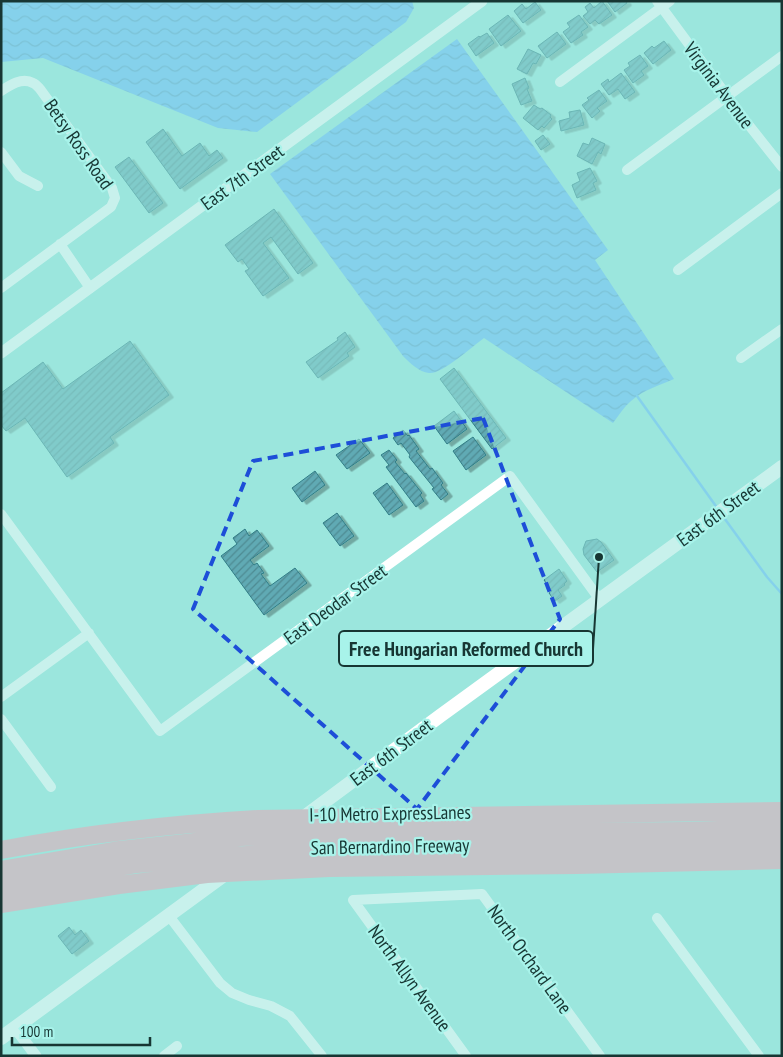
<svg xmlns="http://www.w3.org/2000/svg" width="783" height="1057" viewBox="0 0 783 1057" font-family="'PT Sans Narrow',sans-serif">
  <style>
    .water { fill: url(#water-waves) }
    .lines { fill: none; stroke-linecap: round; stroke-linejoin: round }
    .stream { stroke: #6bb9fd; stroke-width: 2.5 }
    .building { fill: url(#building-hatch); stroke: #317d86; filter: url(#shadow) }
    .minor { stroke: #fff; stroke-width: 10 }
    .tertiary { stroke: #fff; stroke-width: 11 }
    .secondary { stroke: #fff; stroke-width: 14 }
    .motorway { stroke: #f69caf; stroke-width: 18 }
    .marked { fill: none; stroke: #1d4ed8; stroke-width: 4; stroke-dasharray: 10 6; stroke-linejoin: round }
    .labels { text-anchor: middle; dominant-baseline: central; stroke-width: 4.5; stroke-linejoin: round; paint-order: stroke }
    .street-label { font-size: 19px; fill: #173633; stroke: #a8f3ea }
    .leader { fill: none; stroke: #173633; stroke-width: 2 }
    .callout-dot { fill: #173633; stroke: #a8f3ea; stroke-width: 2 }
    .callout { fill: #a8f3ea; stroke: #173633; stroke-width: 2 }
    .callout-label { font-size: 20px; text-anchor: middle; font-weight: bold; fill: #173633 }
  </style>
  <defs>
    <pattern id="water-waves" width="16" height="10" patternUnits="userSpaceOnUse" patternTransform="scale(1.25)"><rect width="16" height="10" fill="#6bb9fd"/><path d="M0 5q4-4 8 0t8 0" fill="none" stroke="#5797cd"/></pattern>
    <pattern id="building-hatch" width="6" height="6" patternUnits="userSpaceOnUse" patternTransform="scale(1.25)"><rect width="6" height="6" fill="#60aab4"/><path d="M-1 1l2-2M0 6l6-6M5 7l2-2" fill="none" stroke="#4e8b93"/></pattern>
    <filter id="shadow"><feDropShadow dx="4.5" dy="2.5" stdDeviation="0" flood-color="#0004"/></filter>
  </defs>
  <rect width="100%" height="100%" fill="#9be6dd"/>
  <path class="water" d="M 1,1 L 412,1 L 414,8 L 406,22 L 257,132 L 218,128 L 43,58 L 1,62 Z
    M 457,39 L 608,250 L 595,260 L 674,379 C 660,385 643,390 631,401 C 624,407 619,415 613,423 L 484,338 C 473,346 441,375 429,373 C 419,372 410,363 403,356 L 270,174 Z"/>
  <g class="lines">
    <path class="stream" d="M 637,396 L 718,509
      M 722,515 L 767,577 L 782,594"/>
  </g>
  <path class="building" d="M 602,1 L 612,15 L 599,24 L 595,20 L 590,24 L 583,16 L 588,12 L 585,7 L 590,3 L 594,8 Z
    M 607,1 L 626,1 L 627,3 L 615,12 Z
    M 535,2 L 541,10 L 523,23 L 514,11 L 522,4 L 526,9 Z
    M 508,15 L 521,31 L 501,46 L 489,29 Z
    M 579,15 L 588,27 L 581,32 L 583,35 L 571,43 L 563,32 L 570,27 L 567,23 Z
    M 557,32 L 566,44 L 547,58 L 538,46 Z
    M 487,33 L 494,43 L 476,56 L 468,44 L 479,36 L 480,37 Z
    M 664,41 L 671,50 L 653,64 L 644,53 L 652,46 L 654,48 Z
    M 528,49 L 541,55 L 536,64 L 533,63 L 527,74 L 517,69 Z
    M 640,55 L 648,66 L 641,71 L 644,75 L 633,83 L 624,70 L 630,66 L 628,63 Z
    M 621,73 L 635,92 L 625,99 L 618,89 L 609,95 L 601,84 L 608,79 L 609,82 Z
    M 525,78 L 529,88 L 527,89 L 532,101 L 521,105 L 512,84 Z
    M 599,90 L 607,101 L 597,108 L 600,111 L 592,118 L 582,105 L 589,100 L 587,98 Z
    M 534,105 L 540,109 L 542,108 L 551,115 L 550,117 L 552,119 L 544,128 L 542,126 L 538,130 L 523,118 Z
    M 580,110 L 584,125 L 561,131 L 559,121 L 570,118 L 569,112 Z
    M 163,129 L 182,156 L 200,143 L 209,156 L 217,150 L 223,158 L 180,189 L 146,142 Z
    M 543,135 L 550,144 L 541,150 L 535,141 Z
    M 592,138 L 605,144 L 601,154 L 598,152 L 592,164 L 577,156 L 583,143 L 589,145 Z
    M 129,157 L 163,203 L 149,213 L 115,167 Z
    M 590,168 L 597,181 L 593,183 L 596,190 L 577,198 L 572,185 L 580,181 L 577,173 Z
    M 274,209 L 313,263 L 298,274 L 271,237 L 263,243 L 289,278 L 263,296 L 245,271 L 249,269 L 242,259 L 238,262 L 225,245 Z
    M 345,332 L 355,347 L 347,353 L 349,356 L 318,378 L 306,362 L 338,340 L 337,338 Z
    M 130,341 L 169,395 L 110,437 L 114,443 L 67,477 L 25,418 L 6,431 L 1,425 L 1,393 L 43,362 L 63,389 Z
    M 454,368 L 506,438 L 492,449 L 440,379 Z
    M 454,411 L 467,429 L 447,444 L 434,426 Z
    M 403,430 L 408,436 L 409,435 L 419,449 L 416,451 L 430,469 L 432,468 L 443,483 L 441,485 L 448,494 L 441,500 L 432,489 L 434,488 L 409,457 L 410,455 L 401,443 L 398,445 L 393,438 Z
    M 473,437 L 486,455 L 466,470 L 453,451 Z
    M 359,439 L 370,453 L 347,469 L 336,455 Z
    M 389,450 L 397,460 L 395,462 L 405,474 L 406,473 L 422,493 L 420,495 L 424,501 L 416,507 L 386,467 L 389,465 L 381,455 Z
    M 315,471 L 325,485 L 302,502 L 292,488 Z
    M 387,483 L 403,505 L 389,515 L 373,493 Z
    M 337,513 L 354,536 L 340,546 L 323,523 Z
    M 245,529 L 249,536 L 257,530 L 269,546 L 250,560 L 254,565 L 257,563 L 264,573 L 261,574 L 270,586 L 295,568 L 307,583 L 264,615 L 221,556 L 237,544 L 233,538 Z
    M 597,539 L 601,542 L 614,560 L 597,572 L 584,555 L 583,549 L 586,541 Z
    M 559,569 L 567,581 L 564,584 L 565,585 L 558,590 L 562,596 L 555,601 L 549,593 L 552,591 L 544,580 Z
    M 69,927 L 75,935 L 81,930 L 89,941 L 72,954 L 58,936 Z"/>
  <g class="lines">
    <path class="minor" d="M 657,1 L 744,119 L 782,167
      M 560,82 L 670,1
      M 1,91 C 10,85 22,77 33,83 C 36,84 38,87 40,89 L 112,188 L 115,198 L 111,207 L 1,288
      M 1,152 L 19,176 L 38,186
      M 627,170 L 782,56
      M 60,244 L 90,288
      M 678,270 L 782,193
      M 741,358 L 782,329
      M 1,514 L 160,731 L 510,476 L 600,600
      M 1,697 L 89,633
      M 1,719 L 51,787
      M 353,900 L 482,894 L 600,1056
      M 353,900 L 466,1056
      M 169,916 L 220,983 L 232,993 L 249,1000 L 271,1006 L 290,1016 L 322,1056
      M 657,918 L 759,1056
      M 164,1056 L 177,1046"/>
    <path class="tertiary" d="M 1,353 L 482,1
      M 15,1028 L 36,1056"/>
    <path class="secondary" d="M 300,820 L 440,716 L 782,467
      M 1,1038 L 228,872"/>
    <path class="motorway" d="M 1,850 C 86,834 172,824 258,819 L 782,811
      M 1,870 L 120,850 L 241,837 L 303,835 L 687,831 L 782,828
      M 1,887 L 137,864 L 211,857 L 319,851 L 598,847 L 782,843
      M 1,904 L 119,885 L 207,874 L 329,868 L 577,865 L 782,860"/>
  </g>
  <path d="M0 0H783V1057H0ZM 483,418 L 560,619 L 417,809 L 193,609 L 253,461 Z" fill="#9be6dd" fill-opacity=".55" fill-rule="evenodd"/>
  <path class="marked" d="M 483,418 L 560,619 L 417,809 L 193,609 L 253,461 Z"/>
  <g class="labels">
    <g class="street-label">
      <text transform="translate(719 85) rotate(53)">Virginia Avenue</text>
      <text transform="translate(79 144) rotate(55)">Betsy Ross Road</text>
      <text transform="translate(242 177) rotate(-36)">East 7th Street</text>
      <text transform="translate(718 513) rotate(-36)">East 6th Street</text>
      <text transform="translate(335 604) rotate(-36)">East Deodar Street</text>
      <text transform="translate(391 752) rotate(-37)">East 6th Street</text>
      <text transform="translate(390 813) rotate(-1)">I-10 Metro ExpressLanes</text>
      <text transform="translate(390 846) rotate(-1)">San Bernardino Freeway</text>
      <text transform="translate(530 959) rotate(54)">North Orchard Lane</text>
      <text transform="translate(410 978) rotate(54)">North Allyn Avenue</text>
    </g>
  </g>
  <path class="leader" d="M599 557L593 649"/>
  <circle class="callout-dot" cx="599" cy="557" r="5"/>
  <rect class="callout" x="339" y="631" width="254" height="35" rx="5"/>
  <g class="callout-label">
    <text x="466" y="656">Free Hungarian Reformed Church</text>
  </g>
  <rect width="783" height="1057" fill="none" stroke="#173633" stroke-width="5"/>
  <path d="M12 1037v8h138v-8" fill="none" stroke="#173633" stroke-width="2.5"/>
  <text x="20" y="1037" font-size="15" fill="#173633" stroke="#a8f3ea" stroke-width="4" paint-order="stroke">100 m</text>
</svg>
